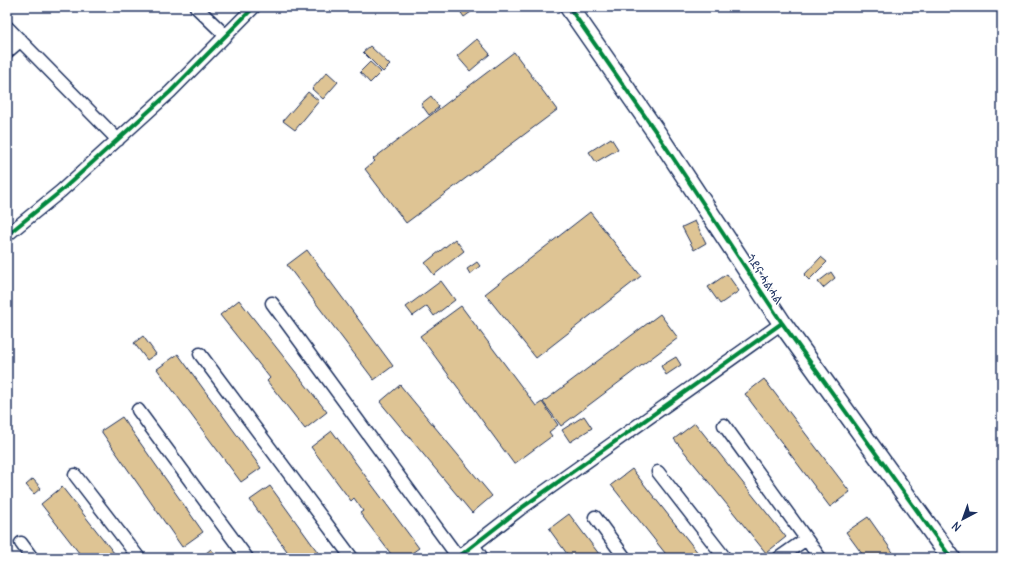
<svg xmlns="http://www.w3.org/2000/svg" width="1009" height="565" viewBox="0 0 1009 565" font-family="Delius,'Noto Sans Ethiopic',sans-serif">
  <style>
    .building { fill: #dec494; stroke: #1b2f5e }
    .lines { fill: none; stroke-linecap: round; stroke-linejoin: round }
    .street-casing { stroke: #1b2f5e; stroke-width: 15 }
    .secondary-casing { stroke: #1b2f5e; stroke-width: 21 }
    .street { stroke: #fff; stroke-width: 12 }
    .secondary { stroke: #fff; stroke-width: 18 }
    .cycleway-casing { stroke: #fff; stroke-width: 6 }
    .cycleway { stroke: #00873e; stroke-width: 4 }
    .labels { text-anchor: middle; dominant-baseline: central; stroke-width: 3; stroke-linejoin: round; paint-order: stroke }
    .street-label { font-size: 12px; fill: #1b2f5e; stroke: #fff }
  </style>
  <rect width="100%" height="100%" fill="#fff"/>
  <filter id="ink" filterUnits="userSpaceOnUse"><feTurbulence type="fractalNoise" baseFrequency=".025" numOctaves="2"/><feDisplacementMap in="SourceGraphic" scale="8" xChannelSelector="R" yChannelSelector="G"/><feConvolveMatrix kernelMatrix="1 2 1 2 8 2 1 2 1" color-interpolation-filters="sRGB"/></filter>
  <g filter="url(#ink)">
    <path class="building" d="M 457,7 L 467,7 L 471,12 L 464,17 Z
      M 477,39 L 490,54 L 470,71 L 457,56 Z
      M 370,46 L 390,65 L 383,72 L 363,52 Z
      M 514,52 L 557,110 L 406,223 L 365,169 L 375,161 L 373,159 Z
      M 370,62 L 381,72 L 370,83 L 360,72 Z
      M 327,72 L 338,82 L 323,99 L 312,89 Z
      M 308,92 L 319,101 L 295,130 L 283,121 Z
      M 431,96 L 439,107 L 429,115 L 421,104 Z
      M 611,138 L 618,149 L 596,162 L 589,152 Z
      M 590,212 L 641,276 L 536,358 L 485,294 Z
      M 695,221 L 706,243 L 694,250 L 682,227 Z
      M 455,239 L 464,251 L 434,275 L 425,263 Z
      M 307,250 L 393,366 L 374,380 L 287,265 Z
      M 821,257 L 827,262 L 809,280 L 804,275 Z
      M 477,262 L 480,266 L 470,274 L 467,269 Z
      M 831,272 L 835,278 L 823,288 L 818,282 Z
      M 727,274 L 739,291 L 720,304 L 708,287 Z
      M 441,281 L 455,300 L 434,316 L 427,306 L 413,316 L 406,307 Z
      M 239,300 L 327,412 L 305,429 L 267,381 L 270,378 L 220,315 Z
      M 461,306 L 536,406 L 542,402 L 558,425 L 549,432 L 552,436 L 514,464 L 420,336 Z
      M 660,314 L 678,338 L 561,426 L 543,402 Z
      M 143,336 L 156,354 L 147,360 L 134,343 Z
      M 178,354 L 261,468 L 241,482 L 157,369 Z
      M 676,357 L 681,365 L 666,375 L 661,366 Z
      M 764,379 L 850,492 L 830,507 L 745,394 Z
      M 400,385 L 492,496 L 472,513 L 380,402 Z
      M 584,416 L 592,428 L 570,442 L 562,430 Z
      M 122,417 L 203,532 L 182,547 L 101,431 Z
      M 695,423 L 786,537 L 766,553 L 674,439 Z
      M 332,431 L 419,548 L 405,558 L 394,558 L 360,513 L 363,511 L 354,498 L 351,501 L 311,447 Z
      M 632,469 L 702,558 L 669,558 L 611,485 Z
      M 33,479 L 41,488 L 34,494 L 26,485 Z
      M 270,486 L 322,558 L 292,558 L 250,500 Z
      M 62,487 L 118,558 L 83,558 L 41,504 Z
      M 569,514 L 602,558 L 570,558 L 549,529 Z
      M 868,517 L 897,558 L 865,558 L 846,532 Z
      M 211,549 L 218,558 L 200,558 Z"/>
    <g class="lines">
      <defs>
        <path id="street" d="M 196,7 L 226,36
          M 7,27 L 118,140
          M 7,52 L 21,40
          M 7,235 L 61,191 L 170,92 L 254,7
          M 272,303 L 458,557
          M 200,354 L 352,558
          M 138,410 L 247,558
          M 724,425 L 820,558
          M 658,472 L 725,558
          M 75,475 L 139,558
          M 595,517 L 625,558
          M 21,543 L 32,558
          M 473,545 L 482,558
          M 457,558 L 520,509 L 782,323
          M 779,558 L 806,539"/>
        <path id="secondary" d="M 569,7 L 658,135 L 782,323 L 951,558"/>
      </defs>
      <use href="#street" class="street-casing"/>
      <use href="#secondary" class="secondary-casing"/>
      <use href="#street" class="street"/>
      <use href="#secondary" class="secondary"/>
      <defs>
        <path id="cycleway" d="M 569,7 L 658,135 L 782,323 L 951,558
          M 7,235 L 61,191 L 170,92 L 254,7
          M 457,558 L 520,509 L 782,323"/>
      </defs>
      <use href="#cycleway" class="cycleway-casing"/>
      <use href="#cycleway" class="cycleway"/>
    </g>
  </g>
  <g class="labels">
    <g class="street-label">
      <text transform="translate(765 279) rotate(57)">ጎደና ሓልሓል</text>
    </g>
  </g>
  <rect width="1009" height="565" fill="none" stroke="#fff" stroke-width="24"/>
  <rect x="12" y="12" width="985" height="541" fill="none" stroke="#1b2f5e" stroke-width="1.5" filter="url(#ink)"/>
  <g transform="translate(963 519) rotate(221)" stroke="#ffffff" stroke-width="3" paint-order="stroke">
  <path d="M0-3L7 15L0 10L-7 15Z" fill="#1b2f5e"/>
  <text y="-6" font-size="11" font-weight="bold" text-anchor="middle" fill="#1b2f5e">N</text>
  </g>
</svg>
